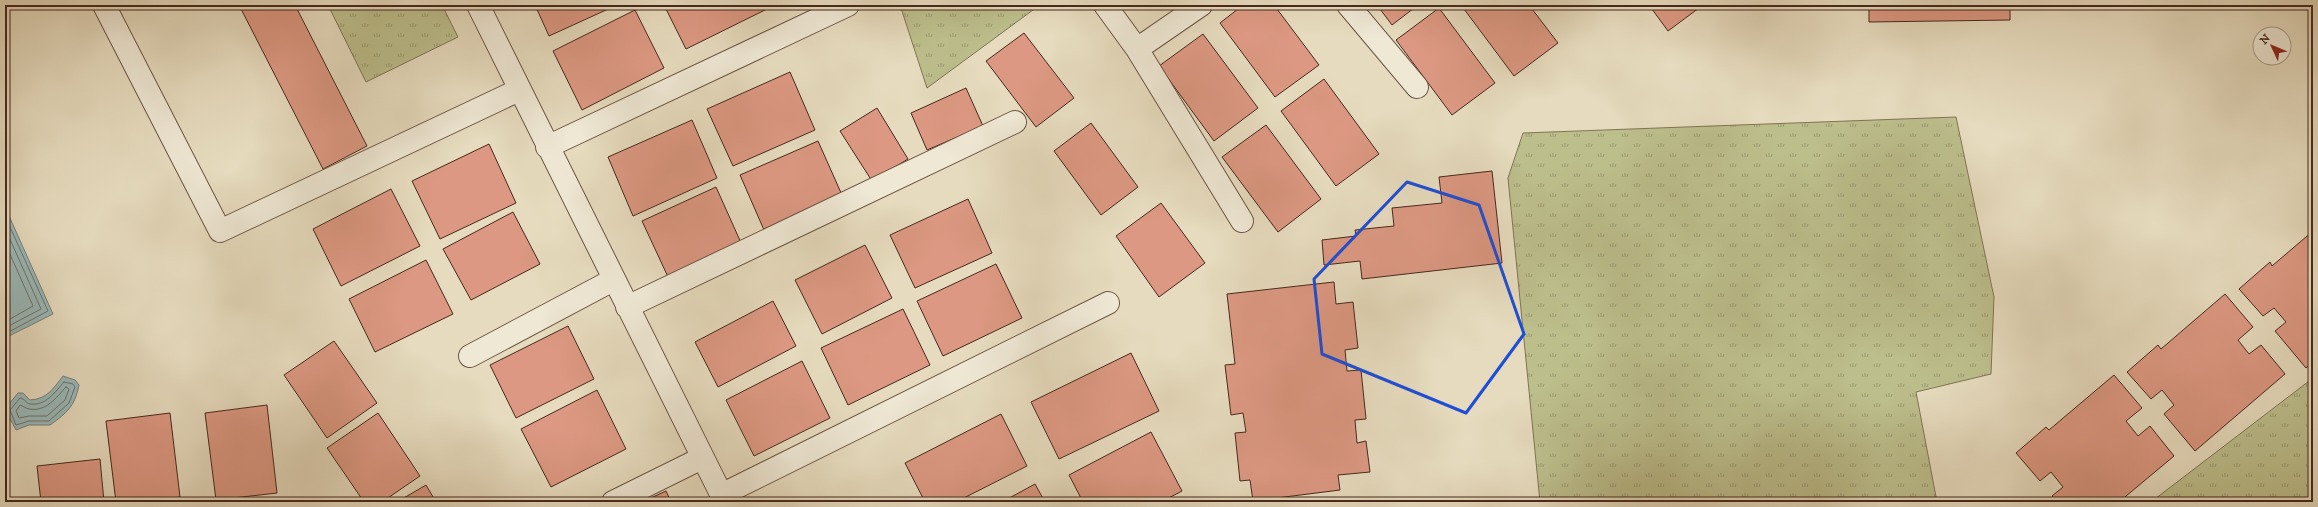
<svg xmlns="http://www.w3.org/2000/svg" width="2318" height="507" viewBox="0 0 2318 507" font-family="'IM FELL DW Pica',serif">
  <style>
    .grass { fill: url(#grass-tufts); stroke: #817454 }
    .water { fill: #99b9b9; stroke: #787f7b }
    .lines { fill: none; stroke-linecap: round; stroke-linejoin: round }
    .shore { stroke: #70716b; stroke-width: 1 }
    .building { fill: #dc9882; stroke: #46291d }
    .minor-casing { stroke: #6e5645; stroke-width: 24 }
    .minor { stroke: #efe8d5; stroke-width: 22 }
    .marked { fill: none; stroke: #1d4ed8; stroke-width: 3; stroke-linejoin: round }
  </style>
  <defs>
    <pattern id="grass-tufts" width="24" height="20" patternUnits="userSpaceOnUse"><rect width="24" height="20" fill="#bcbe8c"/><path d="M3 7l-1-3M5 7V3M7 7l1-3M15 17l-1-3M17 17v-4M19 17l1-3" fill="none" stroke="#9b9a72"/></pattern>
  </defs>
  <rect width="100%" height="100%" fill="#e6dbbe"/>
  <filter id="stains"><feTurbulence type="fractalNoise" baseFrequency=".005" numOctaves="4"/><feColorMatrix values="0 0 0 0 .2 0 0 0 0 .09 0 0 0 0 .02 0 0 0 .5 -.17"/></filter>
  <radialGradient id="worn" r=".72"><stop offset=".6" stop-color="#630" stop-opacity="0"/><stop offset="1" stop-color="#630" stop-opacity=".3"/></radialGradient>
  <path class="grass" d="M 328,5 L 442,5 L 458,37 L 366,82 Z
    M 900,5 L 1033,5 L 1037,7 L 927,88 Z
    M 1956,117 L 1994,297 L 1991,374 L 1916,392 L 1937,502 L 1540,502 L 1508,178 L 1523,133 Z
    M 2313,378 L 2313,502 L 2151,502 Z"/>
  <path class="water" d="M 5,207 L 53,314 L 5,338 Z
    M 63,376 L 75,380 L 79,385 C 75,406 67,413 50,425 L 29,425 L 16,430 L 5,409 L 18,393 L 23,393 L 30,400 C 47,399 53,389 63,376 Z"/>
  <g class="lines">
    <path class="shore" d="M 5,216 L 48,311 L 5,334
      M 5,228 L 41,309 L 5,328
      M 5,243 L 33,306 L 5,322
      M 64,382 L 73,384 L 75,387 L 69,403 L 49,421 L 29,421 L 16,425 L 10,410 L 20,398 C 24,398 26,403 30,404 C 46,406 55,392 64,382 Z
      M 66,387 L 69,389 L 65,400 L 47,416 L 29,416 L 19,418 L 16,411 L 20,405 C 23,406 25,408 29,409 C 46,412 56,398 66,387 Z"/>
  </g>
  <path class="building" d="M 239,5 L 295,5 L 367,146 L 323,169 Z
    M 535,5 L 617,5 L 549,36 Z
    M 664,5 L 766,5 L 767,9 L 686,49 Z
    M 1243,5 L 1274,5 L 1319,65 L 1275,97 L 1220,23 Z
    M 1377,5 L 1418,5 L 1392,25 Z
    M 1461,5 L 1529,5 L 1558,43 L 1514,76 Z
    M 1649,5 L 1703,5 L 1668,31 Z
    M 1869,5 L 2010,5 L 2010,20 L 1869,22 Z
    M 1439,8 L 1495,83 L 1452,115 L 1396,40 Z
    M 635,10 L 664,68 L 582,110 L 553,51 Z
    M 1024,33 L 1074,98 L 1036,127 L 986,61 Z
    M 1203,34 L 1258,108 L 1214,141 L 1159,66 Z
    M 790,72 L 815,130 L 733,166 L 707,109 Z
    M 1324,79 L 1379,154 L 1336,186 L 1281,111 Z
    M 966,88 L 983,126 L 927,150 L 911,113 Z
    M 877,108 L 908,159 L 872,181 L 840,131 Z
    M 692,120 L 717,178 L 633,216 L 608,157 Z
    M 1091,123 L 1138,187 L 1101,215 L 1054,151 Z
    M 1266,125 L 1321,199 L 1278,232 L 1222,157 Z
    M 818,141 L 842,195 L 764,230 L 740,175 Z
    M 489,144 L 516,203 L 440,239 L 412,181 Z
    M 1492,171 L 1502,263 L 1362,279 L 1360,261 L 1324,265 L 1322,240 L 1356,236 L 1355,230 L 1394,226 L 1392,208 L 1442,203 L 1439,177 Z
    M 716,187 L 742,245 L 669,279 L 642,221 Z
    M 391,189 L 420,246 L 341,286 L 313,229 Z
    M 968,199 L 992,253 L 915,288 L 890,235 Z
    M 1161,203 L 1205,263 L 1159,297 L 1116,236 Z
    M 513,212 L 540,264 L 471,300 L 443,249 Z
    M 2313,231 L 2313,362 L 2306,368 L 2275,331 L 2286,322 L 2274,308 L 2263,316 L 2239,289 L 2270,262 L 2272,266 Z
    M 865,245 L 892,298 L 822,334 L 795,280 Z
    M 426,260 L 453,314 L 375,352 L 349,299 Z
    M 996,264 L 1022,318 L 943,356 L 917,301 Z
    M 1334,282 L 1336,304 L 1353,302 L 1358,348 L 1345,350 L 1347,371 L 1361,370 L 1366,419 L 1355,420 L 1357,443 L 1366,441 L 1370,472 L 1338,475 L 1340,490 L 1253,501 L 1250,480 L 1240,481 L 1235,433 L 1246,432 L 1243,413 L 1231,415 L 1225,365 L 1235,364 L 1227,294 Z
    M 2225,294 L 2253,327 L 2238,340 L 2249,354 L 2261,345 L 2285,374 L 2195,451 L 2164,414 L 2174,405 L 2162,390 L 2151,399 L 2127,372 L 2158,345 L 2161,349 Z
    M 773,301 L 796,346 L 718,387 L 695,342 Z
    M 903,309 L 930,365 L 848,405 L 821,348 Z
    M 568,326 L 594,379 L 516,418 L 490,365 Z
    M 334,341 L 377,403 L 327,438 L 284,375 Z
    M 1131,353 L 1159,411 L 1059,459 L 1031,402 Z
    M 802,361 L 830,418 L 754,456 L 726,400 Z
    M 2114,375 L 2142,408 L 2126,421 L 2138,436 L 2150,426 L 2174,456 L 2119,502 L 2058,502 L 2052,496 L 2063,487 L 2051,472 L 2040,481 L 2016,453 L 2046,427 L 2049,430 Z
    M 597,390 L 626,449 L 551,487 L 521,429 Z
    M 267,405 L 277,493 L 216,500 L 205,413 Z
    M 170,413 L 180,497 L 138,502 L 116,502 L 106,421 Z
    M 378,413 L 420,476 L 382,502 L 364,502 L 327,448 Z
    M 1001,414 L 1027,466 L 956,502 L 925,502 L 905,463 Z
    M 1151,432 L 1182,491 L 1161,502 L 1083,502 L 1069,475 Z
    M 100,459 L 104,502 L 41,502 L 37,466 Z
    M 5,462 L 10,502 L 5,502 Z
    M 1035,484 L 1045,502 L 1002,502 Z
    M 426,485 L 436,502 L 397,502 Z
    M 666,491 L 671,502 L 642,502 Z"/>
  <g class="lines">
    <defs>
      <path id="minor" d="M 104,5 L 220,231 L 519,90
        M 478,5 L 725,502
        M 1105,5 L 1137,49 L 1242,221
        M 1348,5 L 1417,87
        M 1137,49 L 1201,5
        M 547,147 L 848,5
        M 627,307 L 1015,122
        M 470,356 L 613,280
        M 721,495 L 1108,303
        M 613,502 L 702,458"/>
    </defs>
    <use href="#minor" class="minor-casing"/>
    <use href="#minor" class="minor"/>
  </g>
  <path class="marked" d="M 1407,182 L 1479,205 L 1524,334 L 1466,413 L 1322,354 L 1314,279 Z"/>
  <rect width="2318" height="507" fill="none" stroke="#e6dbbe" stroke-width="20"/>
  <rect x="6" y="6" width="2306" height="495" fill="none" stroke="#46291d" stroke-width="2"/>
  <rect x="10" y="10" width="2298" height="487" fill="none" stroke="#46291d"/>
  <g transform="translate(2272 46) rotate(314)"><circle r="19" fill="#efe8d5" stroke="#ab9c8b"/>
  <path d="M0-3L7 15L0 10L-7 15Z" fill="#8f2418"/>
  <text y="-6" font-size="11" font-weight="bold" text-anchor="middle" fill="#46291d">N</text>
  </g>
  <rect width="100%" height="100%" filter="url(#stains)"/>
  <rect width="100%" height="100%" fill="url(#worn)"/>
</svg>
